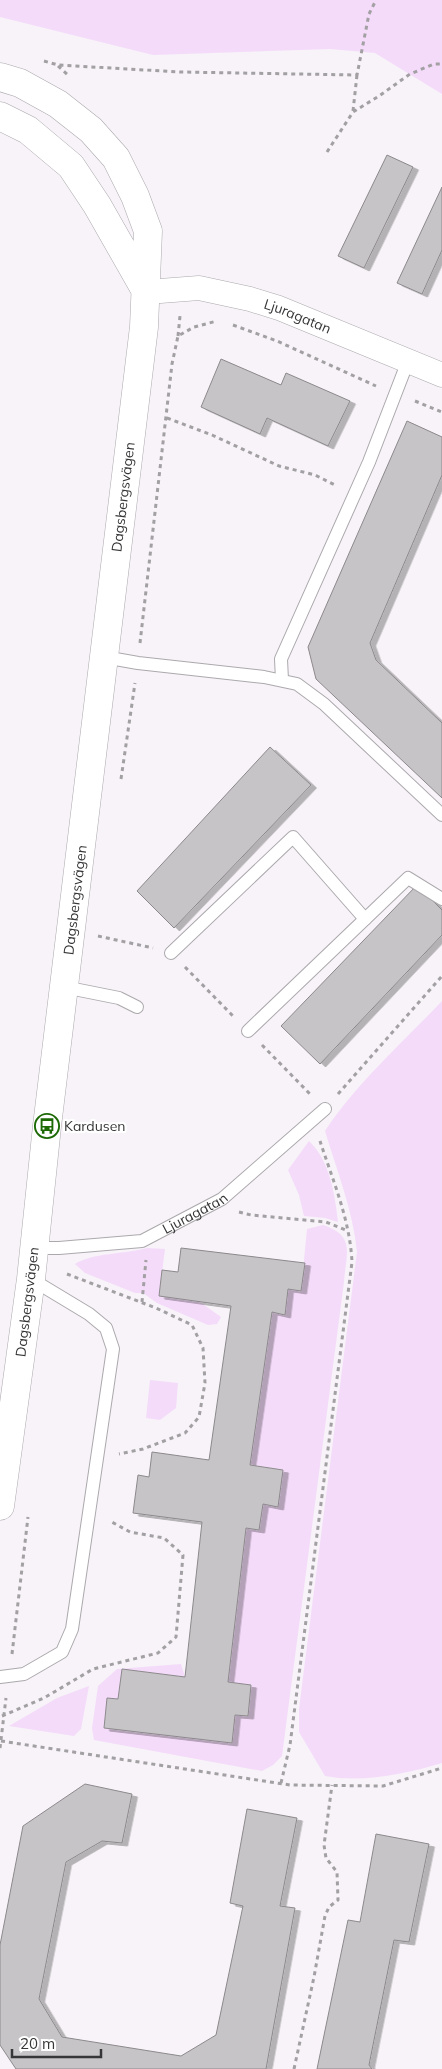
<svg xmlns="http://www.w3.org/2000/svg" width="442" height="2069" viewBox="0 0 442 2069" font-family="Mulish,sans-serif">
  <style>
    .green { fill: #f4dbfa }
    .building { fill: #c7c4c8; stroke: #8c898c; filter: url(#shadow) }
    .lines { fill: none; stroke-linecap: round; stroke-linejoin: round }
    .lane-casing { stroke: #aca9ad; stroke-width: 14 }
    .street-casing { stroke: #aca9ad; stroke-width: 25 }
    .secondary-casing { stroke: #aca9ad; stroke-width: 29 }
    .path { stroke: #a3a0a4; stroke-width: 3; stroke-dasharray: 4 4; stroke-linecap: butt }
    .lane { stroke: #fff; stroke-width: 12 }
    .street { stroke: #fff; stroke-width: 24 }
    .secondary { stroke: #fff; stroke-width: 28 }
    .labels { text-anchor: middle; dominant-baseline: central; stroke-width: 4.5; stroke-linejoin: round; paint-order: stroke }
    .street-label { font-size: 14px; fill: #363537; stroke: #fff }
    .poi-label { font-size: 14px; fill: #363537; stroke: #fff; text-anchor: start }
  </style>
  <defs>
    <filter id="shadow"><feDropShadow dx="5.5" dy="3" stdDeviation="0" flood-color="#0004"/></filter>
  </defs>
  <rect width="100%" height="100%" fill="#f7f3f8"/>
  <path class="green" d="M 0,0 L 442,0 L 442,94 L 375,53 L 330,49 L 153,55 L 0,17 Z
    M 442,1001 L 442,1763 C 406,1774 362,1783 325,1776 L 299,1732 L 299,1709 L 357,1252 C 353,1211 337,1171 325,1131 C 355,1085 404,1041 442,1001 Z
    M 309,1141 C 330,1161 335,1195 338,1222 L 325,1218 L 304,1216 L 299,1195 L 288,1170 Z
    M 323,1225 C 356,1236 346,1253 344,1282 L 282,1756 L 273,1765 L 262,1771 L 94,1740 L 92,1728 L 98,1686 L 117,1669 L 181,1664 L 185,1677 L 122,1669 L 118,1699 L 107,1698 L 104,1728 L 231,1743 L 235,1715 L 248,1716 L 251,1685 L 228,1682 L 246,1528 L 259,1530 L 263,1504 L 278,1506 L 283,1470 L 250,1465 L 272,1312 L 284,1315 L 288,1289 L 301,1291 L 307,1229 Z
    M 147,1248 L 165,1249 L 159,1296 L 200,1302 L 221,1317 L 217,1324 L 208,1325 L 157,1303 L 143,1293 L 135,1293 L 85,1273 L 75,1264 C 91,1253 126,1254 147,1248 Z
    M 150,1380 L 178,1383 L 176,1408 L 160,1420 L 146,1418 Z
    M 89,1686 L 81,1729 L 74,1736 L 9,1726 L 57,1698 Z"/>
  <path class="building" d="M 387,155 L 413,167 L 364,268 L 338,256 Z
    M 442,187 L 442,250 L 422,294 L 397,283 Z
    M 221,359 L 281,385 L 286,373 L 350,401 L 328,446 L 267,418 L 260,434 L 201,407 Z
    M 407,421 L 442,437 L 442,475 L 370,643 L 376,660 L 442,723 L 442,798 L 316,679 L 308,647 Z
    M 270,747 L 311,785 L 174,928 L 137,891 Z
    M 417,885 L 442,910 L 442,935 L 320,1064 L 281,1026 Z
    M 181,1248 L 305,1263 L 301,1291 L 288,1289 L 285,1315 L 272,1312 L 250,1465 L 283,1470 L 278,1507 L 263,1504 L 259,1530 L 246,1528 L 228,1682 L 251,1685 L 248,1716 L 235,1715 L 232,1743 L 104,1728 L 107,1698 L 118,1699 L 122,1669 L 185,1677 L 202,1522 L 133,1513 L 138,1475 L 149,1477 L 152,1452 L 209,1460 L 231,1306 L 159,1296 L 162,1270 L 178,1272 Z
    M 85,1784 L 132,1794 L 122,1843 L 102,1841 L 66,1862 L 39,1999 L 62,2037 L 181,2056 L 216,2035 L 243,1906 L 230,1903 L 247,1809 L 297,1818 L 280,1906 L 295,1908 L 266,2069 L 16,2069 L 0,2045 L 0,1945 L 23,1826 Z
    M 376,1834 L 429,1844 L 409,1942 L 394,1940 L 369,2065 L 372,2069 L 317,2069 L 348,1920 L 360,1922 Z"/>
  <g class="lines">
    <defs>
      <g id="lane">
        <path d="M 104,657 L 138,663 L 264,677 L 297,684 L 324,704 L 442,815"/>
        <path d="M 282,680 L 281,659 L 369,462 L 408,361"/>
        <path d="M 171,953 L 293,837 L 365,919"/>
        <path d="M 64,987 L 119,998 L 137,1007"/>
        <path d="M 248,1031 L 408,878 L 442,899"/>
        <path id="s1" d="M 34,1248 L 59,1248 L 142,1241 L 222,1199 L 325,1109"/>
        <path d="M 0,1677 L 24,1674 L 62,1652 L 72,1629 L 113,1349 L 106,1328 L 89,1314 L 31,1279"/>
      </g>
      <g id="street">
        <path id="s2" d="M 147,292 L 199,288 L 250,299 L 279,308 L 442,375"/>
      </g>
      <path id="secondary" d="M 0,77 L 20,83 L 58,104 L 91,130 L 116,158 L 135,196 L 148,231 L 144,327 L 47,1126 L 31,1279 L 0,1506
        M 0,116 L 28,130 L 71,166 L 97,205 L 146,291"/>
    </defs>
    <use href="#lane" class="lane-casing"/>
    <use href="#street" class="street-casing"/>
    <use href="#secondary" class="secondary-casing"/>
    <path class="path" d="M 44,61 L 58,65 L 180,72 L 357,75 L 369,14 L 376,0
      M 58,66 L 68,75
      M 353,111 L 357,75
      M 327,152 L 353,112 L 379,96 L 410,74 L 434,64 L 442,64
      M 233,325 L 277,341 L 376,386
      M 178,336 L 180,316
      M 415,401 L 442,412
      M 167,418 L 212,435 L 279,466 L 315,475 L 335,485
      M 140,643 L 172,364 L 178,336 L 194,327 L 217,321
      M 121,779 L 135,683
      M 98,936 L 153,948
      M 185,967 L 233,1016
      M 262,1045 L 310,1094
      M 338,1094 L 442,976
      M 239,1212 L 251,1215 L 326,1222 L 348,1231
      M 67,1274 L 156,1308 L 192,1325 L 203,1348 L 205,1383 L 199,1417 L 185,1433 L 143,1449 L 119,1454
      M 142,1302 L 146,1260
      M 12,1654 L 28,1517
      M 2,1716 L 44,1698 L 93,1669 L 158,1653 L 176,1637 L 183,1555 L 164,1538 L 130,1532 L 110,1521
      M 1,1741 L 290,1785 L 383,1786 L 442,1768
      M 0,1748 L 6,1698
      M 281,1783 L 290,1745 L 352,1262 C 350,1220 333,1181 320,1141
      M 294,2069 L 314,1977 L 325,1916 L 329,1907 L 338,1900 L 337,1872 L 326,1858 L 324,1845 L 332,1785"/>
    <use href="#lane" class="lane"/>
    <use href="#street" class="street"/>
    <use href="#secondary" class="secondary"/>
  </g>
  <defs>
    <symbol id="bus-ring" viewBox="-11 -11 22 22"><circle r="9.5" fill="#fff" stroke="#1c6906" stroke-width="1.5"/><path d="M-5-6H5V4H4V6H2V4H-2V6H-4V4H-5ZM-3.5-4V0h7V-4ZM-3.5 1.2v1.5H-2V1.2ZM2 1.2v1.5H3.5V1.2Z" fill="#1c6906"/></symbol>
  </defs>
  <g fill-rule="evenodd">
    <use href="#bus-ring" x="33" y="1112" width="28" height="28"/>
  </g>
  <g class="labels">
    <g class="street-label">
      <text stroke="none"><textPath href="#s2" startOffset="155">Ljuragatan</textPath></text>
      <text transform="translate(123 497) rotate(-83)">Dagsbergsvägen</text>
      <text transform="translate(75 900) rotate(-83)">Dagsbergsvägen</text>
      <text stroke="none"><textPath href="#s1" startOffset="168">Ljuragatan</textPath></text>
      <text transform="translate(27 1302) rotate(-83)">Dagsbergsvägen</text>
    </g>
    <g class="poi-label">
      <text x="64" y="1126">Kardusen</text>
    </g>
  </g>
  <path d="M12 2049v8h89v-8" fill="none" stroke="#363537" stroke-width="2.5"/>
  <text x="20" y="2049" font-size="15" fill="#363537" stroke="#ffffff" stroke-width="4" paint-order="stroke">20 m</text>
</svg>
